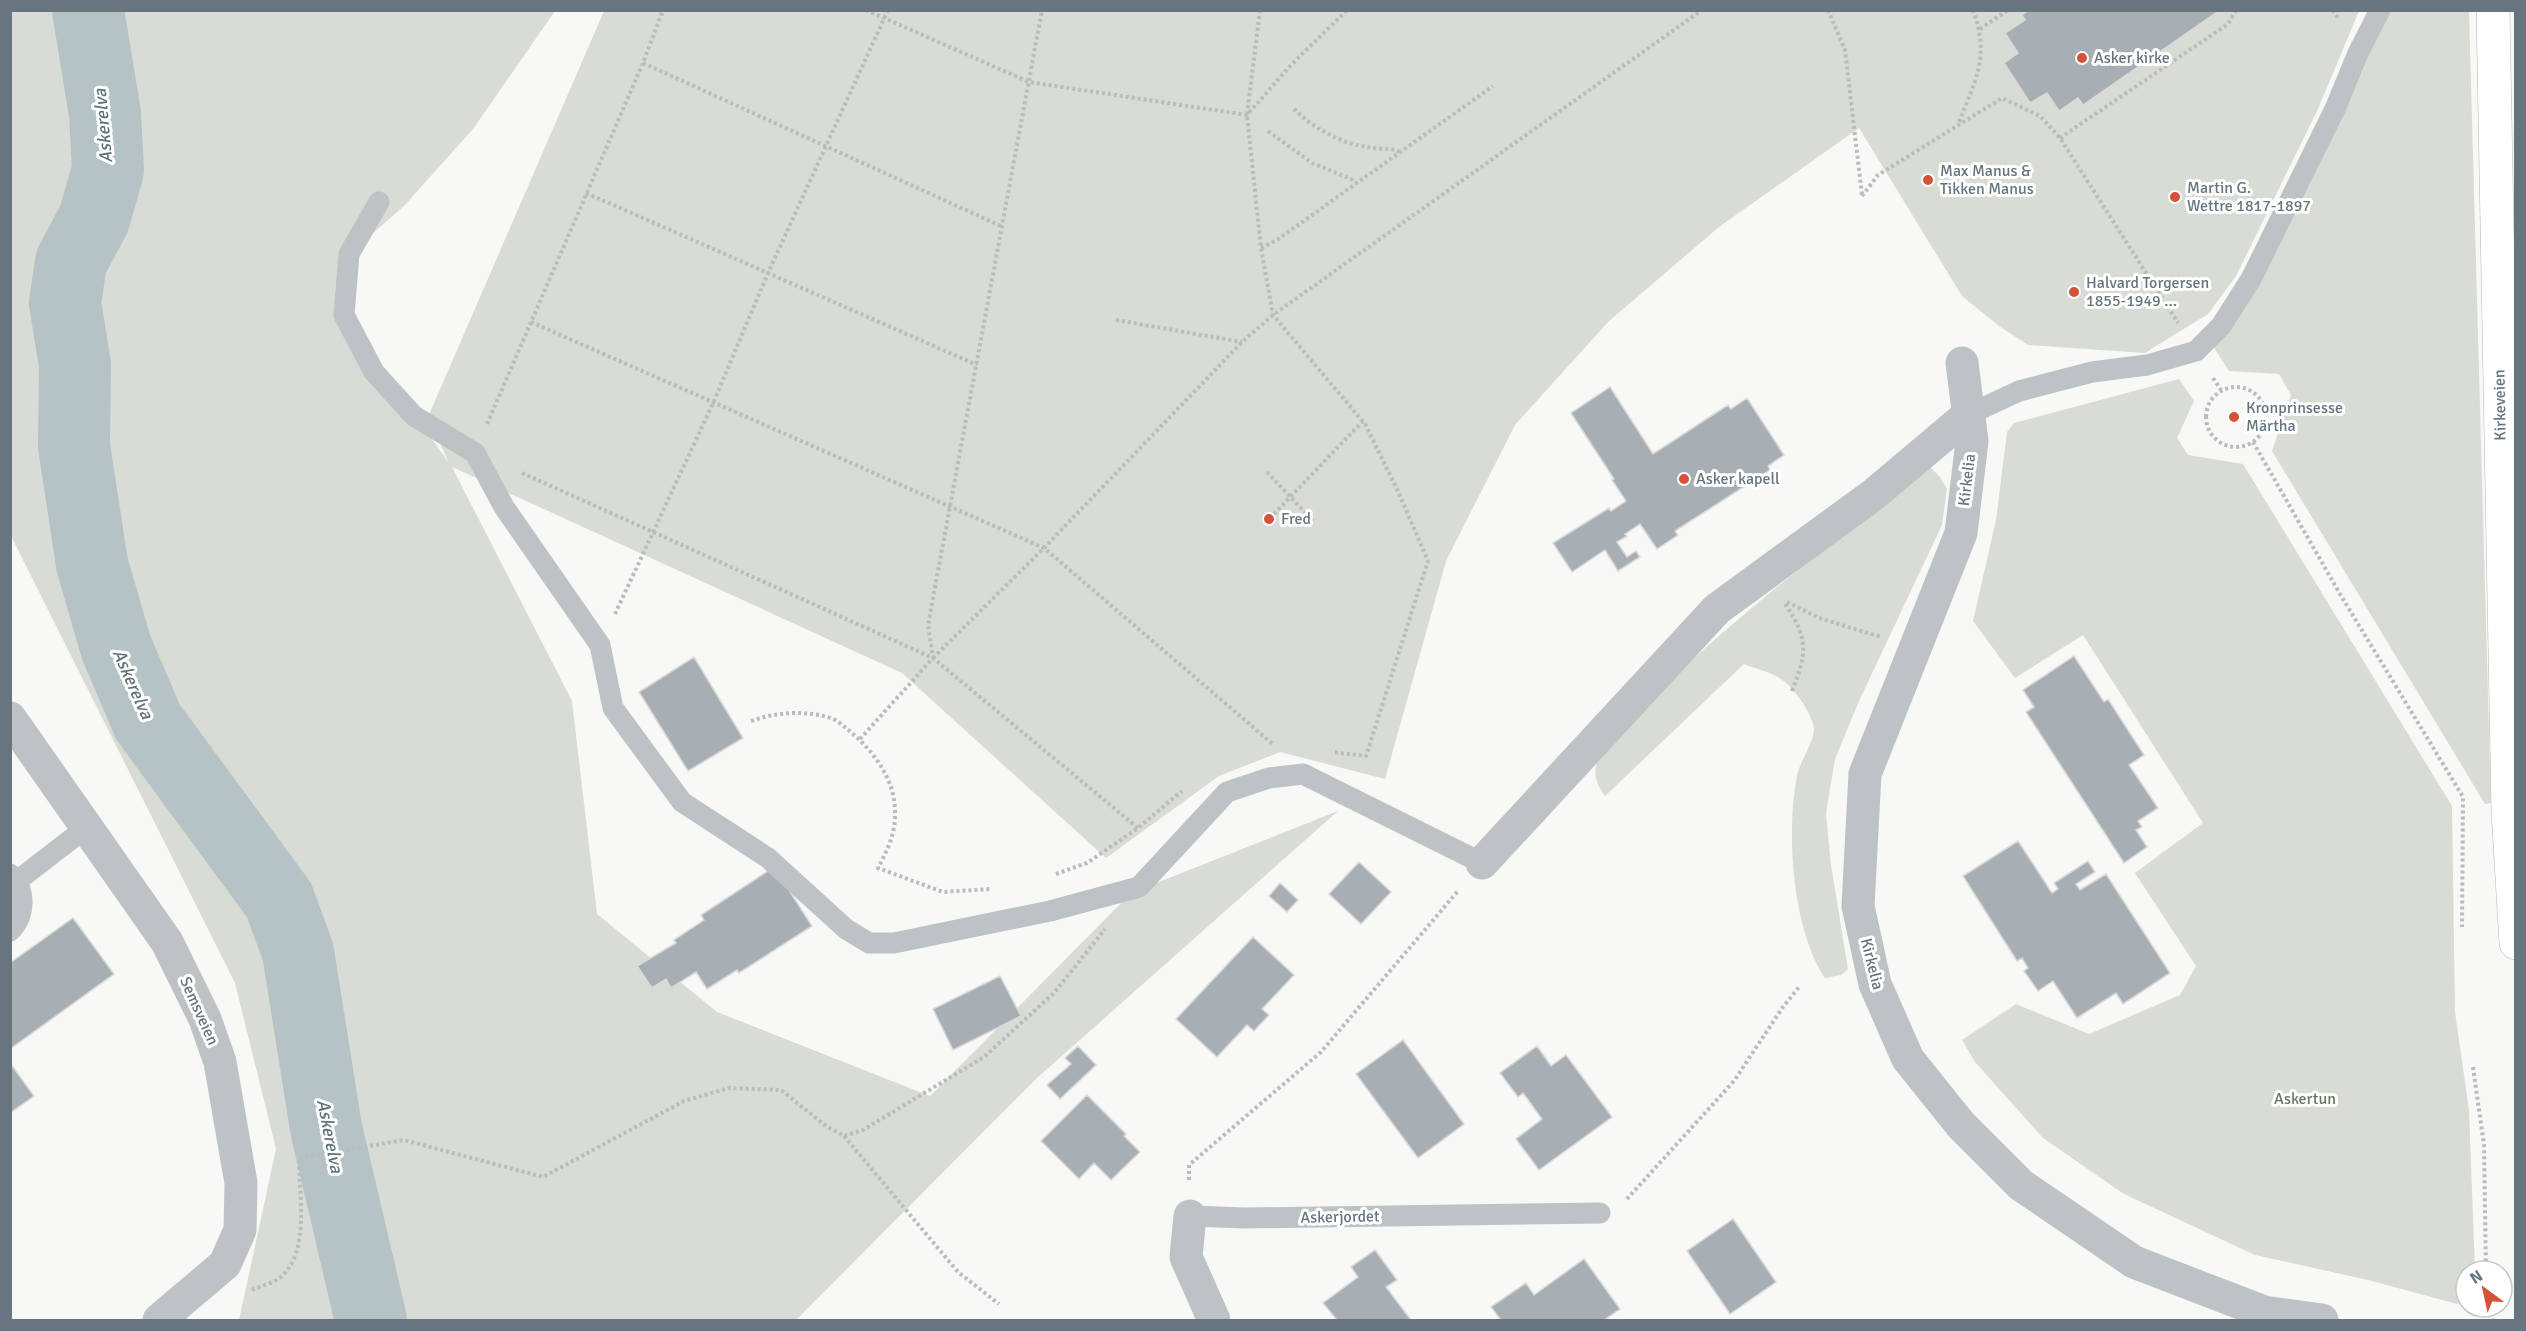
<svg xmlns="http://www.w3.org/2000/svg" width="2526" height="1331" viewBox="0 0 2526 1331" font-family="Signika,sans-serif">
  <style>
    .green { fill: #d8dcd5 }
    .lines { fill: none; stroke-linecap: round; stroke-linejoin: round }
    .river { stroke: #b6c3c6; stroke-width: 72 }
    .building { fill: #a8afb4; stroke: #dad9d8; stroke-width: 1.5 }
    .secondary-casing { stroke: #b2b8bc; stroke-width: 34 }
    .path { stroke: #b8bcbe; stroke-width: 4; stroke-dasharray: 3 3; stroke-linecap: butt }
    .service { stroke: #bdc2c5; stroke-width: 21 }
    .minor { stroke: #bdc2c5; stroke-width: 33 }
    .secondary { stroke: #fff; stroke-width: 33 }
    .poi-dot { fill: #d45239; stroke: #fff; stroke-width: 2 }
    .labels { text-anchor: middle; dominant-baseline: central; stroke-width: 6; stroke-linejoin: round; paint-order: stroke }
    .poi-label { font-size: 16px; fill: #66757e; stroke: #fff; text-anchor: start }
    .street-label { font-size: 16px; fill: #66757e; stroke: #fff }
    .park-label { font-size: 16px; fill: #687764; stroke: #fff }
    .water-label { font-size: 18px; font-style: italic; fill: #607478; stroke: #fff }
  </style>
  <rect width="100%" height="100%" fill="#f8f8f6"/>
  <path class="green" d="M 11,11 L 555,11 L 473,129 L 404,206 L 349,254 L 344,315 L 449,463 L 428,417 L 604,11 L 2359,11 L 2318,109 L 2236,276 L 2208,314 L 2145,353 L 2028,345 L 1999,326 L 1962,296 L 1859,128 L 1719,227 L 1608,322 L 1515,425 L 1446,561 L 1385,779 L 1280,752 L 1219,776 L 1106,858 L 902,673 L 452,467 L 572,701 L 597,914 L 717,1012 L 930,1096 L 1131,893 L 1338,811 L 1037,1078 L 796,1320 L 239,1320 L 276,1149 L 235,983 L 11,536 Z
    M 2387,11 L 2469,11 L 2491,803 L 2485,804 L 2272,451 L 2291,395 L 2279,374 L 2229,371 L 2213,346 Z
    M 2179,379 L 2194,401 L 2177,438 L 2188,455 L 2243,464 L 2452,806 L 2455,1012 L 2469,1110 L 2475,1271 L 2466,1271 L 2466,1300 L 2457,1304 L 2368,1280 L 2255,1255 L 2124,1194 L 2043,1138 L 1975,1062 L 1962,1040 L 2016,1004 L 2089,1034 L 2180,995 L 2196,966 L 2135,873 L 2203,823 L 2083,635 L 2015,678 L 1973,621 L 1996,520 L 2007,432 L 2014,423 Z
    M 1929,466 L 1940,477 L 1947,489 L 1942,525 L 1859,701 L 1835,759 L 1826,813 L 1831,865 L 1848,969 L 1841,975 L 1825,978 C 1792,929 1786,833 1797,776 C 1799,763 1814,742 1814,729 C 1813,715 1794,687 1782,680 C 1772,672 1756,669 1744,664 L 1605,796 C 1598,787 1594,778 1596,767 C 1601,736 1647,701 1669,681 C 1751,604 1841,536 1929,466 Z"/>
  <g class="lines">
    <path class="river" d="M 88,10 L 105,114 L 108,170 L 94,219 L 71,262 L 65,303 L 75,365 L 74,446 L 92,564 L 116,647 L 148,722 L 279,900 L 298,952 L 326,1128 L 371,1320"/>
  </g>
  <path class="building" d="M 2029,10 L 2220,10 L 2083,105 L 2078,98 L 2059,111 L 2047,93 L 2030,103 L 2004,63 L 2018,53 L 2005,33 L 2025,20 L 2022,15 Z
    M 1610,387 L 1653,454 L 1728,405 L 1731,409 L 1747,398 L 1784,455 L 1768,466 L 1770,470 L 1675,531 L 1678,535 L 1657,549 L 1640,524 L 1625,534 L 1627,536 L 1617,542 L 1627,557 L 1636,551 L 1640,557 L 1618,571 L 1605,550 L 1572,572 L 1553,543 L 1609,508 L 1611,511 L 1626,501 L 1612,480 L 1614,479 L 1571,413 Z
    M 2074,656 L 2104,702 L 2108,699 L 2144,755 L 2129,765 L 2158,808 L 2138,821 L 2142,827 L 2136,830 L 2147,847 L 2124,863 L 2026,712 L 2034,707 L 2023,690 Z
    M 694,657 L 743,738 L 688,771 L 639,692 Z
    M 2018,841 L 2052,893 L 2058,889 L 2054,883 L 2088,861 L 2095,872 L 2076,884 L 2080,890 L 2106,874 L 2170,973 L 2123,1004 L 2116,993 L 2077,1018 L 2053,981 L 2038,991 L 2024,971 L 2028,968 L 2022,958 L 2017,961 L 1963,876 Z
    M 1359,862 L 1391,892 L 1361,924 L 1329,894 Z
    M 774,867 L 812,926 L 739,973 L 737,970 L 707,989 L 696,972 L 671,988 L 666,979 L 652,988 L 637,966 L 676,943 L 674,940 L 704,920 L 701,915 Z
    M 1280,883 L 1298,900 L 1287,912 L 1269,896 Z
    M 73,918 L 114,974 L 10,1049 L 10,963 Z
    M 1253,937 L 1294,975 L 1262,1009 L 1269,1015 L 1254,1031 L 1247,1025 L 1217,1057 L 1176,1019 Z
    M 1000,976 L 1021,1016 L 953,1050 L 933,1009 Z
    M 1403,1040 L 1464,1124 L 1418,1158 L 1356,1074 Z
    M 1078,1046 L 1096,1065 L 1060,1099 L 1047,1085 L 1071,1064 L 1065,1058 Z
    M 1537,1046 L 1551,1066 L 1566,1055 L 1612,1117 L 1539,1170 L 1516,1139 L 1542,1119 L 1523,1093 L 1518,1097 L 1500,1073 Z
    M 10,1063 L 34,1096 L 10,1113 Z
    M 1087,1095 L 1126,1134 L 1124,1136 L 1140,1152 L 1111,1180 L 1094,1163 L 1079,1179 L 1041,1141 Z
    M 1733,1219 L 1776,1282 L 1730,1314 L 1687,1251 Z
    M 1375,1250 L 1397,1280 L 1386,1287 L 1411,1320 L 1337,1320 L 1323,1303 L 1358,1277 L 1351,1267 Z
    M 1584,1259 L 1620,1309 L 1604,1320 L 1501,1320 L 1491,1307 L 1526,1283 L 1534,1295 Z"/>
  <g class="lines">
    <defs>
      <path id="secondary" d="M 2493,10 L 2508,811 L 2516,943"/>
    </defs>
    <use href="#secondary" class="secondary-casing"/>
    <path class="path" d="M 866,10 L 1029,82 L 1247,115 L 1292,64 L 1347,10
      M 1260,10 L 1247,115 L 1261,248 L 1273,315 L 1365,424 L 1397,489 L 1428,561 L 1366,756 L 1332,752
      M 1828,10 L 1845,50 L 1862,195
      M 2333,10 L 2339,20
      M 1980,29 L 2008,10
      M 643,63 L 1001,226
      M 1294,109 C 1313,128 1340,143 1367,147 C 1376,149 1386,148 1396,150 L 1399,152
      M 1959,122 C 1976,79 1990,57 1973,10
      M 1268,131 L 1312,163 L 1351,179 L 1356,183
      M 2060,138 L 2228,24 L 2236,10
      M 586,193 L 977,365
      M 1862,196 L 1878,175 L 2002,98 L 2040,116 L 2060,138 L 2178,323
      M 1261,248 L 1277,240 L 1493,86
      M 1116,320 L 1242,342
      M 531,322 L 1044,548 L 1274,745
      M 2213,378 L 2221,390
      M2206 417a30 30 0 1 1 60 0a30 30 0 1 1-60 0Z
      M 487,424 L 643,63 L 663,10
      M 2253,442 L 2340,594 L 2463,797 L 2462,927
      M 1267,472 L 1313,521
      M 522,473 L 933,658 L 1138,828
      M 1274,514 L 1363,421
      M 1787,602 L 1819,618 L 1881,637
      M 1785,604 C 1809,639 1807,653 1792,691
      M 615,614 L 714,401 L 768,273 L 888,10
      M 933,658 L 1044,548 L 1242,342 L 1273,315 L 1702,10
      M 751,721 C 777,712 804,710 831,718 C 837,720 842,725 846,728 C 872,749 895,778 895,812 C 896,833 887,851 878,868 L 943,892 L 991,889
      M 860,739 L 933,658 L 928,625 L 1042,10
      M 1056,874 L 1087,863 L 1138,828 L 1182,791
      M 2473,1067 L 2484,1145 L 2486,1271
      M 844,1136 L 958,1272 L 999,1304
      M 1189,1180 L 1189,1165 L 1321,1052 L 1458,891
      M 1627,1199 L 1734,1081 L 1783,1007 L 1799,987
      M 252,1290 C 261,1286 274,1283 282,1276 C 310,1250 299,1193 299,1158 L 404,1140 L 543,1177 L 684,1101 L 729,1088 L 781,1090 L 826,1126 L 844,1136 L 863,1130 L 984,1057 L 1054,993 L 1105,929
      M 2490,1307 L 2493,1320"/>
    <path class="service" d="M 379,202 L 349,254 L 344,315 L 374,372 L 414,416 L 475,453 L 504,507 L 600,645 L 613,708 L 682,802 L 768,858 L 846,929 L 869,943 L 894,943 L 1050,911 L 1139,887 L 1227,792 L 1269,778 L 1303,774 L 1482,863
      M 1968,415 L 2019,391 L 2092,372 L 2147,365 L 2196,351 L 2221,326 L 2251,279 L 2335,109 L 2358,53 L 2380,10
      M 10,874 C 26,889 26,915 10,931
      M 17,881 L 87,827
      M 1190,1216 L 1245,1218 L 1600,1213"/>
    <path class="minor" d="M 1962,363 L 1972,441 L 1961,533 L 1865,774 L 1858,906 L 1875,984 L 1908,1059 L 1961,1125 L 2021,1185 L 2134,1262 L 2264,1312 L 2322,1320
      M 10,718 L 167,942 L 205,1019 L 220,1062 L 241,1183 L 240,1230 L 225,1264 L 159,1320
      M 1482,863 L 1717,609 L 1873,495 L 1968,415
      M 1190,1216 L 1186,1257 L 1214,1320"/>
    <use href="#secondary" class="secondary"/>
  </g>
  <g class="poi-dot">
    <circle cx="2082" cy="58" r="6"/>
    <circle cx="1928" cy="180" r="6"/>
    <circle cx="2175" cy="197" r="6"/>
    <circle cx="2074" cy="292" r="6"/>
    <circle cx="2234" cy="417" r="6"/>
    <circle cx="1684" cy="479" r="6"/>
    <circle cx="1269" cy="519" r="6"/>
  </g>
  <g class="labels">
    <g class="poi-label">
      <text x="2094" y="58">Asker kirke</text>
      <text x="1940" y="171">Max Manus &amp;<tspan x="1940" dy="18">Tikken Manus</tspan></text>
      <text x="2187" y="188">Martin G.<tspan x="2187" dy="18">Wettre 1817-1897</tspan></text>
      <text x="2086" y="283">Halvard Torgersen<tspan x="2086" dy="18">1855-1949 ...</tspan></text>
      <text x="2246" y="408">Kronprinsesse<tspan x="2246" dy="18">Märtha</tspan></text>
      <text x="1696" y="479">Asker kapell</text>
      <text x="1281" y="519">Fred</text>
    </g>
    <g class="street-label">
      <text transform="translate(2500 405) rotate(-91)">Kirkeveien</text>
      <text transform="translate(1967 480) rotate(-83)">Kirkelia</text>
      <text transform="translate(1872 964) rotate(76)">Kirkelia</text>
      <text transform="translate(199 1011) rotate(66)">Semsveien</text>
      <text transform="translate(1340 1217) rotate(-1)">Askerjordet</text>
    </g>
    <g class="park-label">
      <text x="2305" y="1099">Askertun</text>
    </g>
    <g class="water-label">
      <text transform="translate(103 126) rotate(-95)">Askerelva</text>
      <text transform="translate(133 684) rotate(66)">Askerelva</text>
      <text transform="translate(330 1136) rotate(79)">Askerelva</text>
    </g>
  </g>
  <rect width="2526" height="1331" fill="none" stroke="#66757e" stroke-width="24"/>
  <g transform="translate(2484 1289) rotate(327)"><circle r="28" fill="#ffffff" stroke="#c2c8cb" stroke-width="1.5"/>
  <path d="M0-4.5L10 22L0 15L-10 22Z" fill="#d45239"/>
  <text y="-9" font-size="16" font-weight="bold" text-anchor="middle" fill="#66757e">N</text>
  </g>
</svg>
